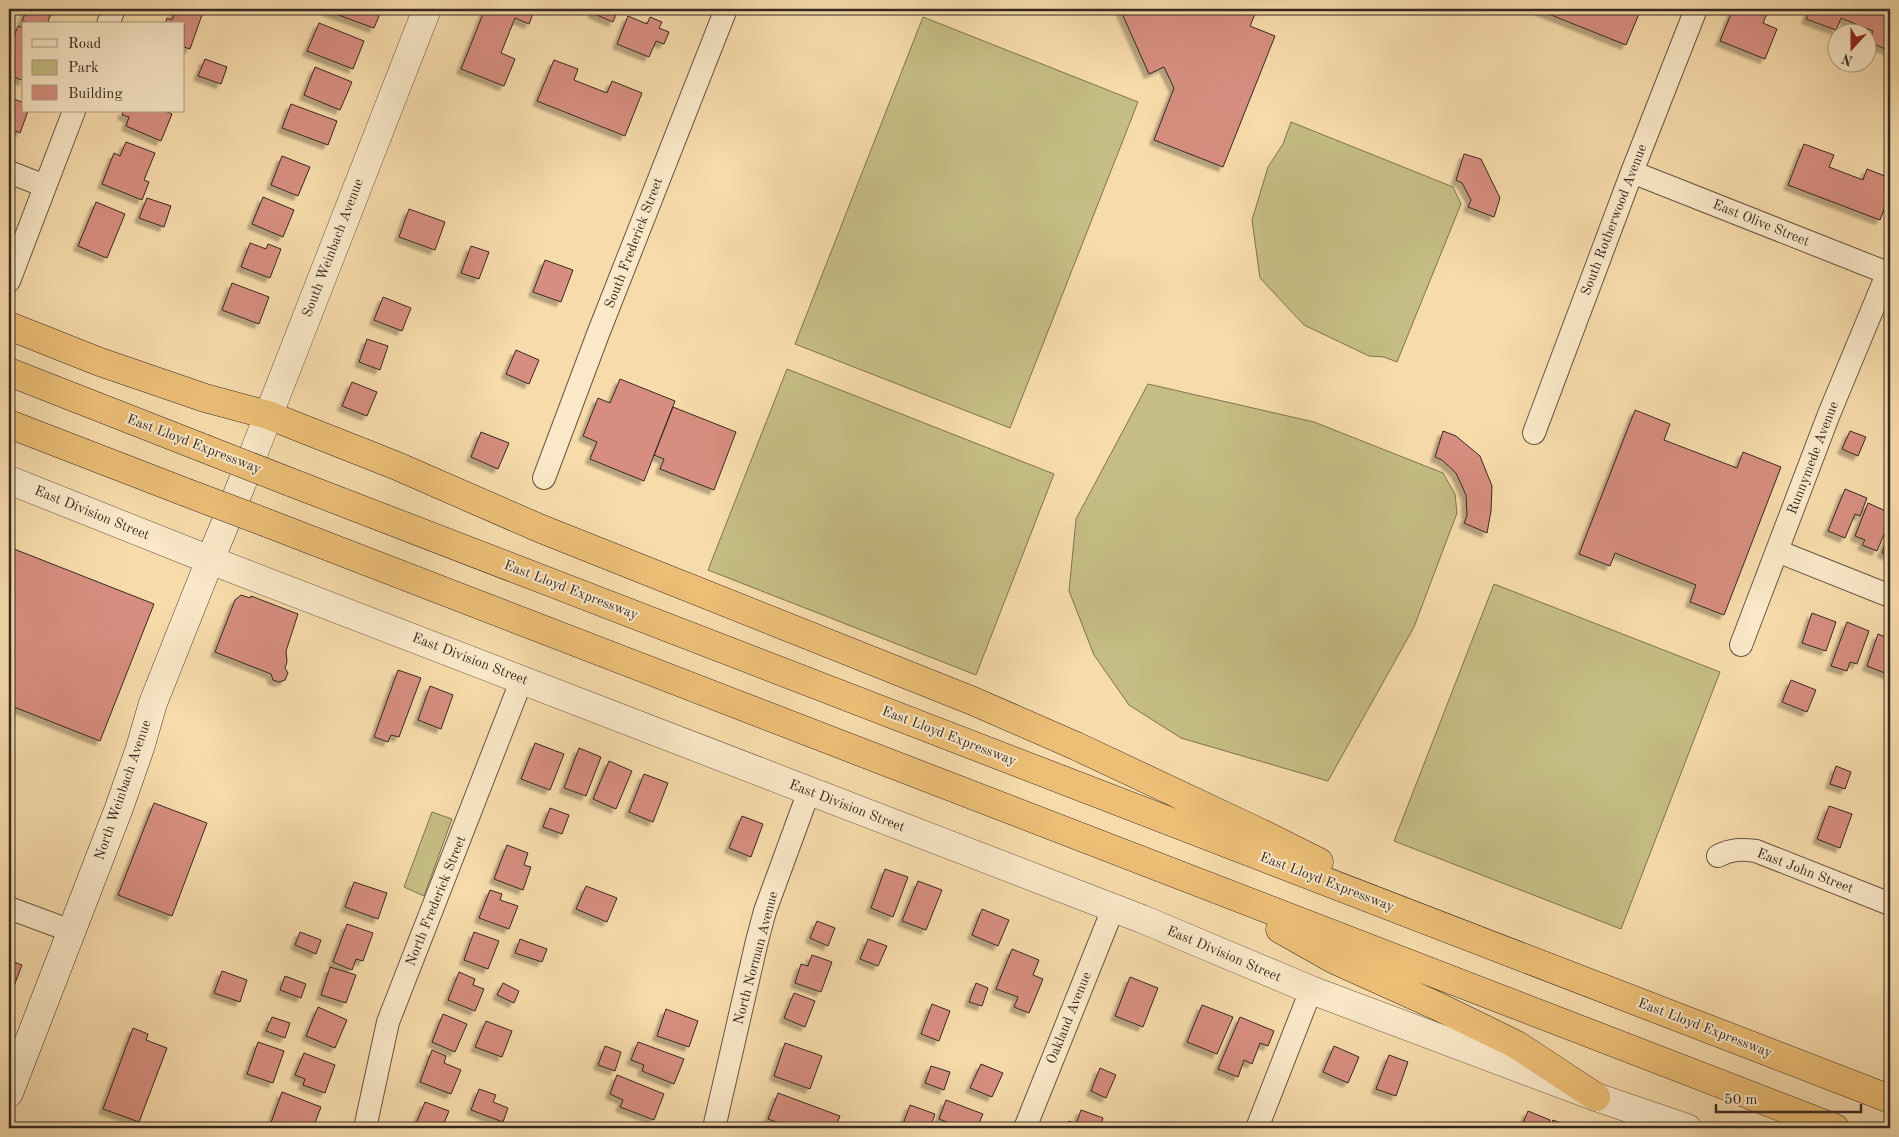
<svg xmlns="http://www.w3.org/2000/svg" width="1899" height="1137" viewBox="0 0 1899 1137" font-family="'Old Standard TT',serif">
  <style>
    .green { fill: #c5bd83; stroke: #7d7352 }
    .building { fill: #d78e80; stroke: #352922; filter: url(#shadow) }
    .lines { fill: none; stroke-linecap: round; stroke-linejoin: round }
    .minor-casing { stroke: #665644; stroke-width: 24 }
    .tertiary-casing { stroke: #665644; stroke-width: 29 }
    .secondary-casing { stroke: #352922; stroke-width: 29 }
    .motorway-casing { stroke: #352922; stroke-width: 29 }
    .minor { stroke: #fae8c8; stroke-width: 22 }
    .tertiary { stroke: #fae8c8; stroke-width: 28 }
    .secondary { stroke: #fae8c8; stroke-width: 28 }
    .motorway { stroke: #ecbe76; stroke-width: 28 }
    .motorway-bridge-casing { stroke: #352922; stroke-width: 29; stroke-linecap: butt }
    .motorway-bridge { stroke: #ecbe76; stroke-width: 28 }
    .labels { text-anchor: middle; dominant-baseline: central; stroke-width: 4; stroke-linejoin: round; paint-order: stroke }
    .street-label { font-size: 14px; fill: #352922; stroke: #fae8c8 }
  </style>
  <defs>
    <filter id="shadow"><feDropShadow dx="-4.5" dy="4.5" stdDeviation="1" flood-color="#0004"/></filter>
  </defs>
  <rect width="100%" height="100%" fill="#f7dbab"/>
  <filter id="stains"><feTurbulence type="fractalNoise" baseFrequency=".004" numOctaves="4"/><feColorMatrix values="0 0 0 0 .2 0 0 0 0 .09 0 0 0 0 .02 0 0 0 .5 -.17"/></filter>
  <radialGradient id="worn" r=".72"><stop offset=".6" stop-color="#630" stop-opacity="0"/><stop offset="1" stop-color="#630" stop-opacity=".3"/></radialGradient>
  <path class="green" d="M 923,17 L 1138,102 L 1010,428 L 795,344 Z
    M 1291,122 L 1453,187 L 1461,204 L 1397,362 L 1384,357 L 1369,356 L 1304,325 L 1260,278 L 1252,220 L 1268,167 L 1283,144 Z
    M 787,369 L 1054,474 L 976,675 L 708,570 Z
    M 1148,384 L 1314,422 L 1443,473 L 1455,494 L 1457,513 L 1414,627 L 1328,781 L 1181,738 L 1129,705 L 1094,655 L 1069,591 L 1076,519 Z
    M 1494,584 L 1720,672 L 1621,929 L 1394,841 Z
    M 432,812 L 452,819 L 424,896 L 404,887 Z"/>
  <path class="building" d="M 27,9 L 53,9 L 47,24 L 30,24 L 22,21 Z
    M 176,9 L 204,9 L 190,49 L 184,47 L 184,24 L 165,24 L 167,18 L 172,20 Z
    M 327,9 L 382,9 L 374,28 L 327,11 Z
    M 485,9 L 535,9 L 529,24 L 515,18 L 501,53 L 515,59 L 504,86 L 461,69 Z
    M 594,9 L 618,9 L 613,22 L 592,13 Z
    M 1120,9 L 1257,9 L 1250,26 L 1275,36 L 1223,167 L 1154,140 L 1174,88 L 1164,67 L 1149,74 Z
    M 1536,9 L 1641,9 L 1626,45 Z
    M 1733,9 L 1769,9 L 1763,23 L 1777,29 L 1765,59 L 1720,41 Z
    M 1810,9 L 1890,9 L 1890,51 L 1869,42 L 1873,31 L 1841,18 L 1836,30 L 1806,19 Z
    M 628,16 L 647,24 L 650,17 L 662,22 L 659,28 L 669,32 L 664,44 L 656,41 L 649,57 L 617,44 Z
    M 319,23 L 364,41 L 353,69 L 307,51 Z
    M 18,26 L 24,28 L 24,81 L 9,75 L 9,48 Z
    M 205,59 L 227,67 L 221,84 L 198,76 Z
    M 554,60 L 578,69 L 574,80 L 607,93 L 612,81 L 642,93 L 625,136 L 537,101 Z
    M 315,67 L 352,82 L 340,110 L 304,95 Z
    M 9,97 L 24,103 L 24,111 L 28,111 L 20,133 L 9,128 Z
    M 291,104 L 337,121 L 328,145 L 282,128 Z
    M 123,111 L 165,111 L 172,114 L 161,141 L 126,126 L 129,117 L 122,115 Z
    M 126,142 L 155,153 L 144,180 L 149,182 L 142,200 L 102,184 L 114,153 L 120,156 Z
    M 1804,144 L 1834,155 L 1829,167 L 1863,180 L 1867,169 L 1890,178 L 1890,194 L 1880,220 L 1788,185 Z
    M 1464,154 L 1481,159 L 1500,198 L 1494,217 L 1468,207 L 1471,200 L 1462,183 L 1456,180 Z
    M 282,156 L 310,167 L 298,196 L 271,185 Z
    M 263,197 L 294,210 L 283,237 L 252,224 Z
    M 147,198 L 171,206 L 164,227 L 139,218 Z
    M 96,202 L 125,214 L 107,258 L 78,246 Z
    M 409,209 L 445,222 L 435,250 L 399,237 Z
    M 250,243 L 266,249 L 268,244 L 281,249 L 270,278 L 241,267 Z
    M 471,246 L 489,252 L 479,279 L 461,273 Z
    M 545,260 L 573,270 L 561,302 L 533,292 Z
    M 232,283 L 269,297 L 259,324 L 222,310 Z
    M 383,297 L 411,308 L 402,331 L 374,320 Z
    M 367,339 L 388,346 L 380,370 L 359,362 Z
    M 516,350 L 539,360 L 529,384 L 506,374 Z
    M 620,379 L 675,401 L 644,481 L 590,459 L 597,442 L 583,436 L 598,398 L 610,403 Z
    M 352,382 L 377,392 L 367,416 L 342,406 Z
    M 673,407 L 736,432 L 714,490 L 660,469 L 664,459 L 654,455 Z
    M 1635,410 L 1670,424 L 1664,440 L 1737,468 L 1743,452 L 1781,467 L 1724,615 L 1690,602 L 1696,585 L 1615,553 L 1610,566 L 1579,554 Z
    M 1443,431 L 1456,436 L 1480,456 L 1492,486 L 1491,511 L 1487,533 L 1464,523 L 1467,516 L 1466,495 L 1456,473 L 1442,460 L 1435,457 Z
    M 1850,431 L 1866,437 L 1858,456 L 1842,449 Z
    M 481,432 L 509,443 L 498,469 L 471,457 Z
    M 1845,489 L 1867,498 L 1860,516 L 1855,514 L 1845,538 L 1828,531 Z
    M 1868,503 L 1890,513 L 1890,520 L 1877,551 L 1862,545 L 1865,540 L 1855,536 Z
    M 1890,531 L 1890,556 L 1882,553 Z
    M 9,547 L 154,604 L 100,741 L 9,705 Z
    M 241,595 L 250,598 L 251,596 L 298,614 L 286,651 L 287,662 L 285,668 L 288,673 L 285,680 L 279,682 L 273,680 L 271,674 L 215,652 L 235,600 Z
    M 1812,613 L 1836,622 L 1826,651 L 1802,643 Z
    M 1847,622 L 1869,631 L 1857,664 L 1850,662 L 1847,671 L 1831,666 Z
    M 1878,634 L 1890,639 L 1890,675 L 1867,666 Z
    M 398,670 L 421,678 L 399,737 L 391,735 L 388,742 L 374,737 Z
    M 1791,680 L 1816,690 L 1807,712 L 1782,702 Z
    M 430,686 L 453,695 L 441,729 L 418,720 Z
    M 535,743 L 564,754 L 550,790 L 521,779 Z
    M 579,748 L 601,757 L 586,796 L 564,788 Z
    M 609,761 L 632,771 L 616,809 L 593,799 Z
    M 1836,766 L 1851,772 L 1845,789 L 1830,784 Z
    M 644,774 L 668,783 L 653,822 L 629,812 Z
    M 154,803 L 207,823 L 172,916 L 118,895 Z
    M 1829,806 L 1852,814 L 1840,848 L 1817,839 Z
    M 550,808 L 569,815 L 562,834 L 543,827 Z
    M 742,816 L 763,824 L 751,857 L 729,848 Z
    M 507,845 L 528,853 L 524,865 L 531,867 L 523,890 L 494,879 Z
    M 885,869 L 908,877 L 893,917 L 871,908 Z
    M 918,881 L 942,890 L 926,930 L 902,921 Z
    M 354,882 L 387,893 L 378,919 L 345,907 Z
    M 586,886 L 617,898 L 607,922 L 576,909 Z
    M 490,890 L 502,894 L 500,900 L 518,906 L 509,929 L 479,918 Z
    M 982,909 L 1009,920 L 998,946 L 972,935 Z
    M 817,921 L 835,928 L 828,946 L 810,938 Z
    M 347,924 L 373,933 L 363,961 L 356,959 L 352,970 L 333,962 Z
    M 300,932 L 321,940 L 316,954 L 295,945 Z
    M 474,932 L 499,941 L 488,969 L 464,960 Z
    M 520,939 L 547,949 L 542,962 L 515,953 Z
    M 868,939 L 887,946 L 878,966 L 860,959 Z
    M 1012,949 L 1039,960 L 1033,975 L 1043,979 L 1029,1013 L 1014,1007 L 1018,997 L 996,989 Z
    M 812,955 L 832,962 L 821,992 L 795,983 L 801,964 L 808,966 Z
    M 9,960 L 22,965 L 9,999 Z
    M 330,967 L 356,975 L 346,1003 L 321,995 Z
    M 222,971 L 247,980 L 240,1002 L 214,993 Z
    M 459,972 L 475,979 L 473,985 L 484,989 L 475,1011 L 448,1000 Z
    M 285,976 L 306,984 L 301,998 L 280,990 Z
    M 1130,977 L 1158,988 L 1143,1027 L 1115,1016 Z
    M 503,983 L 519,991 L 514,1003 L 497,995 Z
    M 976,983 L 988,988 L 982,1006 L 969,1002 Z
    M 794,993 L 815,1001 L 805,1027 L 784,1018 Z
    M 932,1004 L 950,1011 L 939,1041 L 921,1034 Z
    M 1202,1005 L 1233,1017 L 1217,1054 L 1187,1042 Z
    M 318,1007 L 347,1020 L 335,1048 L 306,1036 Z
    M 666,1009 L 698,1021 L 689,1047 L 657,1036 Z
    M 443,1014 L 467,1024 L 455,1052 L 432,1042 Z
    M 272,1017 L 290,1023 L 285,1038 L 266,1031 Z
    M 1240,1017 L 1274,1031 L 1268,1046 L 1260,1043 L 1252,1064 L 1244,1060 L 1238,1077 L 1218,1069 Z
    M 486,1021 L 512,1031 L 502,1057 L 475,1047 Z
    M 133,1028 L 148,1034 L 146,1040 L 167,1048 L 139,1122 L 103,1109 Z
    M 258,1042 L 284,1051 L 273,1083 L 247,1074 Z
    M 638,1042 L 684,1059 L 674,1084 L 642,1071 L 644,1065 L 631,1060 Z
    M 785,1043 L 822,1056 L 810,1089 L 774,1076 Z
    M 605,1046 L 621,1052 L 615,1071 L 598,1065 Z
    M 1334,1046 L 1359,1057 L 1348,1083 L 1323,1072 Z
    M 432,1050 L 446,1056 L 444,1063 L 461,1070 L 451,1094 L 420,1082 Z
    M 304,1053 L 335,1065 L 325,1093 L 303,1085 L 305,1079 L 295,1075 Z
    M 1389,1055 L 1408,1062 L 1396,1096 L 1376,1089 Z
    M 981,1064 L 1003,1073 L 992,1097 L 970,1088 Z
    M 931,1066 L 950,1072 L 944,1090 L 925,1083 Z
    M 1100,1068 L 1116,1075 L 1106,1098 L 1091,1091 Z
    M 617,1075 L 664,1094 L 654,1120 L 620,1107 L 623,1100 L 610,1094 Z
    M 479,1089 L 496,1095 L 493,1102 L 508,1108 L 503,1122 L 471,1110 Z
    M 282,1092 L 321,1107 L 313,1128 L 269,1128 Z
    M 778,1093 L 840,1116 L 835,1128 L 793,1128 L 768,1119 Z
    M 946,1100 L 983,1114 L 977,1128 L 947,1128 L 949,1123 L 939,1119 Z
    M 425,1102 L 449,1111 L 442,1128 L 414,1128 Z
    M 910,1105 L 935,1114 L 930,1128 L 902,1127 Z
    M 1081,1110 L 1103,1118 L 1100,1128 L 1066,1128 L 1069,1121 L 1076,1124 Z
    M 1528,1111 L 1550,1120 L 1547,1128 L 1521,1128 Z
    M 1553,1120 L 1573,1128 L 1550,1128 Z"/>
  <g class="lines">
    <defs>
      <path id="minor" d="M 108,24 L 114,9
        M 9,172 L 45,186
        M 1632,172 L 1890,274
        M 9,281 L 74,111
        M 1534,433 L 1632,172 L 1696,9
        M 544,478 L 598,334 L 726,9
        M 1777,551 L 1890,596
        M 1741,645 L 1829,414 L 1888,272
        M 1718,856 C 1731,849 1741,849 1756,851 L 1890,904
        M 9,908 L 71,931
        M 365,1128 L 388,1022 L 522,679
        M 714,1128 L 757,941 L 765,911 L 809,791
        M 1025,1128 L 1113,909
        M 1257,1128 L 1311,990"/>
      <path id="tertiary" d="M 9,480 L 210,560 L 1142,919 L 1311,990 L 1596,1097 L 1687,1128
        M 240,488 L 427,9"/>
      <path id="secondary" d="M 9,1093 L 119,808 L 140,748 L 153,703 L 210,560 L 240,488"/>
      <path id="motorway" d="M 9,326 L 100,362 L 205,398 L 268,415 L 397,466 L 539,528 L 973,701 L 1076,746 L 1261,833 L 1319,862
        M 9,372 L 203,448
        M 9,424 L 185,492
        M 290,482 L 1890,1099
        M 267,523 L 1835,1128
        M 1280,929 L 1335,960 L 1437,1006 L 1517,1045 L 1596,1097"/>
    </defs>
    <use href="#minor" class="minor-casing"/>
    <use href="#tertiary" class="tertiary-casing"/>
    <use href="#secondary" class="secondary-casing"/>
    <use href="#motorway" class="motorway-casing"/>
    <use href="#minor" class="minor"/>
    <use href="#tertiary" class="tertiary"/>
    <use href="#secondary" class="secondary"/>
    <use href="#motorway" class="motorway"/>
    <defs>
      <path id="motorway-bridge" d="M 203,448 L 290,482
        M 185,492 L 267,523"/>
    </defs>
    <use href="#motorway-bridge" class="motorway-bridge-casing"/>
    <use href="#motorway-bridge" class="motorway-bridge"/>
  </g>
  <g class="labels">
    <g class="street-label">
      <text transform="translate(1614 220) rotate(-69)">South Rotherwood Avenue</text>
      <text transform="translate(1761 223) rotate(22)">East Olive Street</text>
      <text transform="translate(634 243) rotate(-69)">South Frederick Street</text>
      <text transform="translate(333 248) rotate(-69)">South Weinbach Avenue</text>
      <text transform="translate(194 444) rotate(21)">East Lloyd Expressway</text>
      <text transform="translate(1813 458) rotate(-69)">Runnymede Avenue</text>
      <text transform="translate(92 513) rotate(22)">East Division Street</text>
      <text transform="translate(571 590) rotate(21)">East Lloyd Expressway</text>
      <text transform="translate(470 659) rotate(21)">East Division Street</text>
      <text transform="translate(949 736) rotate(21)">East Lloyd Expressway</text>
      <text transform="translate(123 790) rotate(-71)">North Weinbach Avenue</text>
      <text transform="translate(847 806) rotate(21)">East Division Street</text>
      <text transform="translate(1805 871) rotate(21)">East John Street</text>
      <text transform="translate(1327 882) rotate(21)">East Lloyd Expressway</text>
      <text transform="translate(436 901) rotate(-68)">North Frederick Street</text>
      <text transform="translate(1224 954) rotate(23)">East Division Street</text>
      <text transform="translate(756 958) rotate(-75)">North Norman Avenue</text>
      <text transform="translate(1069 1018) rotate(-68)">Oakland Avenue</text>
      <text transform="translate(1705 1028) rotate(21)">East Lloyd Expressway</text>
    </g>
  </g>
  <rect width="1899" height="1137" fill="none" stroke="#f7dbab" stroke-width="30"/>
  <rect x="10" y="10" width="1879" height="1117" fill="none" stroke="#352922" stroke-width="2.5"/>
  <rect x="15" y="15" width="1869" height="1107" fill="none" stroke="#352922"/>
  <rect x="22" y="22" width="162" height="90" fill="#fae8c8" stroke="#ab9c86"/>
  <rect x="32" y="39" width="25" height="8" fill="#fae8c8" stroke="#ab9c86"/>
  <text x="68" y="48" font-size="15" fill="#352922">Road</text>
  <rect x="32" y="60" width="25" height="15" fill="#c5bd83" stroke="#ab9c86"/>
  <text x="68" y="72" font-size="15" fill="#352922">Park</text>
  <rect x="32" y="85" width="25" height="15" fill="#d78e80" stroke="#ab9c86"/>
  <text x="68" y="98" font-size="15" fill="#352922">Building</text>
  <g transform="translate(1852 48) rotate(201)"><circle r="24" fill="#fae8c8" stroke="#ab9c86"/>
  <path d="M0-4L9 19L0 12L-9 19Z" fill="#8f2418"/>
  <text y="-8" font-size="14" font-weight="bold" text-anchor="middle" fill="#352922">N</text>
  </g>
  <path d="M1716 1104v8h145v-8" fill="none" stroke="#352922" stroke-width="2.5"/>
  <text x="1724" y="1104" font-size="15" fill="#352922" stroke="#fae8c8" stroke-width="4" paint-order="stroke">50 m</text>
  <rect width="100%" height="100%" filter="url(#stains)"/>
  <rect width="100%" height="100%" fill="url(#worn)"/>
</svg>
